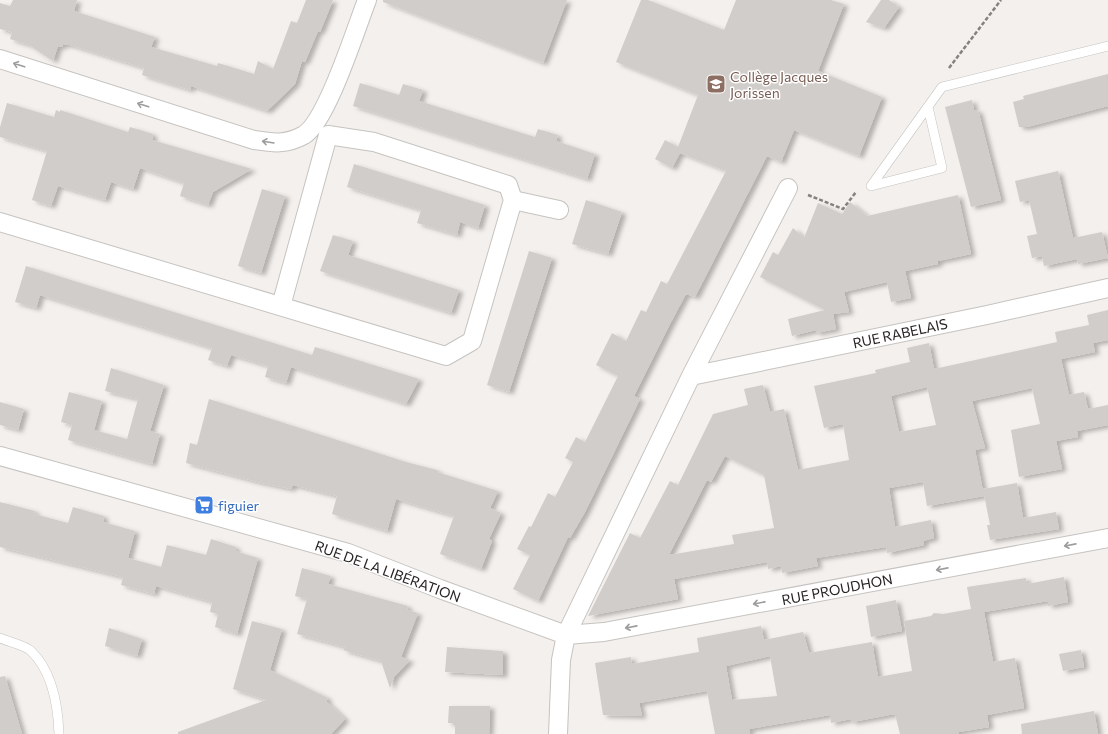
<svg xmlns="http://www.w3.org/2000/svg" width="1108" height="734" viewBox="0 0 1108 734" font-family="Commissioner,sans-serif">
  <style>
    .building { fill: #d1cdca; fill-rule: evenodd; filter: url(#shadow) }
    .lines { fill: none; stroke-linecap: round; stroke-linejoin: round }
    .service-casing { stroke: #c6c3c0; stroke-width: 10 }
    .minor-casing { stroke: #c6c3c0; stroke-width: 20 }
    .path { stroke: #84827f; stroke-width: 2.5; stroke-dasharray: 4 2; stroke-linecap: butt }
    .service { stroke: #fff; stroke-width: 9 }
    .minor { stroke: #fff; stroke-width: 18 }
    .oneway { stroke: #9d9c9c }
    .labels { text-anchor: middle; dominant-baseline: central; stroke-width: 3; stroke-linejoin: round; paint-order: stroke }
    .education-label { font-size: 14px; fill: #785e54; stroke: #fffefe; text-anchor: start }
    .street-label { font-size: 14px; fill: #252422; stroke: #fffefe }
    .shop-label { font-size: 14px; fill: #366cbe; stroke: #fffefe; text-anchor: start }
  </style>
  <defs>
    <filter id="shadow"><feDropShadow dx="4.5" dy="2.5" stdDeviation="2" flood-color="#0004"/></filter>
  </defs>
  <rect width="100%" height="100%" fill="#f4f0ed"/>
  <path class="building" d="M 13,0 L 77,0 L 74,11 L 155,37 L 151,47 L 217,66 L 218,63 L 254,74 L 258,61 L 273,69 L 291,21 L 297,23 L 306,0 L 333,0 L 320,32 L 318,31 L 305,62 L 302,61 L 295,84 L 267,111 L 191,86 L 190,90 L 142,75 L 144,68 L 70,45 L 63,44 L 62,47 L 58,46 L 53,61 L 29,45 L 10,39 L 12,32 L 0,29 L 0,3 L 10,6 Z
    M 383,0 L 567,0 L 543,63 L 383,2 Z
    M 641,0 L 648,0 L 724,30 L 736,0 L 831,0 L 844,4 L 818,71 L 882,97 L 859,156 L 794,130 L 781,162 L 767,156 L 695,297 L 686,294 L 670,324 L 634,396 L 640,399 L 585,512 L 570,538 L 568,537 L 538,601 L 513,589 L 530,555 L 517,549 L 529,526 L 531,527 L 548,493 L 555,497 L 573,462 L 565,458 L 576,437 L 585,442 L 618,376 L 596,365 L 612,333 L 626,341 L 641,310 L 646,312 L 661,281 L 667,284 L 726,171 L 680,153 L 672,168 L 655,159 L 665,140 L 678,147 L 698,95 L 616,62 Z
    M 881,0 L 889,0 L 899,7 L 884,28 L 866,22 Z
    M 1108,74 L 1108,106 L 1027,127 L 1019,127 L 1013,102 L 1024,99 L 1023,96 Z
    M 360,83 L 399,95 L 403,84 L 423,90 L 419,101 L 535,137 L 538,129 L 558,135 L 556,141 L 595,154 L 587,179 L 353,106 Z
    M 972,100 L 974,111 L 978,110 L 1001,200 L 971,207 L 945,107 Z
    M 7,103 L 54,117 L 56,110 L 60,112 L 60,110 L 128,132 L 130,127 L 153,134 L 152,140 L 252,169 L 213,192 L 208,205 L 180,196 L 184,183 L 140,168 L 133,189 L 111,182 L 105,200 L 58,186 L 51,206 L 32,200 L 47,151 L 0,137 L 0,127 Z
    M 354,164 L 485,205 L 478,228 L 460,222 L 457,235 L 417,223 L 421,210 L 347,187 Z
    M 1058,171 L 1073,238 L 1102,232 L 1108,258 L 1078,264 L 1077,259 L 1044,266 L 1042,256 L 1032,258 L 1027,236 L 1037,234 L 1029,200 L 1020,202 L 1015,181 Z
    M 262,189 L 285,196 L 261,273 L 238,266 Z
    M 958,195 L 971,254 L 938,261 L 938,264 L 905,271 L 911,298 L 891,302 L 887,282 L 844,292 L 849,312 L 833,314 L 836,329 L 816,333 L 816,330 L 792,336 L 788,319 L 825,310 L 760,277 L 773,252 L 778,255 L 793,228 L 804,238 L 818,203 L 842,214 L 850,202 L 867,216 Z
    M 586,200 L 622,212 L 608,254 L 572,244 Z
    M 333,235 L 353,241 L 348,255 L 459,290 L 451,313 L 320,271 Z
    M 529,251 L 552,258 L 509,392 L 487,385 Z
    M 26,266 L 312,355 L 315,347 L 419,379 L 406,404 L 291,367 L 286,383 L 265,377 L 268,366 L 231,355 L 227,366 L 208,360 L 212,348 L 40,295 L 36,308 L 15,302 Z
    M 1108,310 L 1108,340 L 1093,343 L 1095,352 L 1061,359 L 1069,395 L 1084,392 L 1088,409 L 1108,405 L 1108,425 L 1077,431 L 1078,437 L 1056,441 L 1062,469 L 1019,477 L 1011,430 L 1040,424 L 1032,388 L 972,401 L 985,448 L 975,450 L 984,496 L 927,506 L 923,482 L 889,488 L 895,527 L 931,520 L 934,538 L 923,541 L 924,545 L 887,553 L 886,547 L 816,558 L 818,566 L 782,573 L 781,566 L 768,569 L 767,562 L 674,579 L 678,599 L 588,616 L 630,533 L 640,538 L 670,481 L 678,485 L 713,414 L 748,405 L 744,389 L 763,385 L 770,412 L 784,409 L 798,470 L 849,460 L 843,424 L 824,428 L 814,386 L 876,373 L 875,370 L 910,362 L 907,348 L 929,343 L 934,369 L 1057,342 L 1055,332 L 1089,325 L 1087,315 ZM 927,387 L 936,425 L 899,432 L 891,396 ZM 725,456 L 764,475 L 774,528 L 732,535 L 734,544 L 669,555 L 707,480 L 711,482 Z
    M 111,368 L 164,385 L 150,431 L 160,434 L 152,464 L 68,440 L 72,425 L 61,422 L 69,392 L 102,401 L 94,430 L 127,439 L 138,399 L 105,391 Z
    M 209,399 L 406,462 L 437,470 L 437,472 L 498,491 L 490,508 L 501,513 L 489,539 L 492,541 L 481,569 L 440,554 L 454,516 L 396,499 L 387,531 L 332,514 L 337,496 L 293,485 L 291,489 L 258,482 L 186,463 L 190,443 L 197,445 Z
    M 0,402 L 24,409 L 18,430 L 0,425 Z
    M 1017,483 L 1023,518 L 1056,512 L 1059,529 L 990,540 L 987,525 L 990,525 L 983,489 Z
    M 0,502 L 35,511 L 34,514 L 68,523 L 73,507 L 104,516 L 103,522 L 135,531 L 128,558 L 161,567 L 167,545 L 206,555 L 211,539 L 236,547 L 235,551 L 258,558 L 237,634 L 215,627 L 218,614 L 210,612 L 212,602 L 156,586 L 154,594 L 121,585 L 123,577 L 0,547 Z
    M 302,568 L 331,576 L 328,584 L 408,606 L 407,610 L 418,613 L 401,657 L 410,660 L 394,677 L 390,688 L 381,661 L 343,650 L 345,647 L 297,634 L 307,599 L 295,596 Z
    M 1064,577 L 1068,602 L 1048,606 L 1048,601 L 984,612 L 993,662 L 1015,658 L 1024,708 L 987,715 L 989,727 L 959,732 L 959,734 L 900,734 L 895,714 L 852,722 L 851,719 L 831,723 L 830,715 L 749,729 L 750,734 L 715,734 L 707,691 L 639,703 L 642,716 L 603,715 L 595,663 L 631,657 L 632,664 L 699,652 L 697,638 L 761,626 L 764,640 L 803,632 L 809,653 L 872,642 L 878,677 L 912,671 L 904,621 L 931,616 L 934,613 L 943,614 L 971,609 L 967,587 L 1026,578 L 1027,584 ZM 770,656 L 777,696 L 732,700 L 726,666 Z
    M 896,600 L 902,631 L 871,637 L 866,606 Z
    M 252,621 L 282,629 L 270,670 L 328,698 L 326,701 L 345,719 L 331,734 L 178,734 L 178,732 L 266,700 L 233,689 Z
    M 109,628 L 142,639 L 137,656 L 105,646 Z
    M 447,647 L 503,651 L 503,675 L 445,672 Z
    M 1081,650 L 1084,667 L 1063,671 L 1059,654 Z
    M 5,676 L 22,734 L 0,734 L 0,677 Z
    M 449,706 L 490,706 L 489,734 L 455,734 L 455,723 L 448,723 Z
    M 1094,711 L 1098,734 L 1022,734 L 1021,724 Z"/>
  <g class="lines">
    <defs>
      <path id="service" d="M 928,107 L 942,168 L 871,186 L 942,87 L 1108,46
        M 0,638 C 9,642 25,645 31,651 C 53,672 58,705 59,734"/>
      <path id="minor" d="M 0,59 L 254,140 C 273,143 286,145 304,135 C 327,121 356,28 367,0
        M 513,200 L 559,210
        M 0,222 L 446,356 L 472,341 L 513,200 L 508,185 L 374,142 L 328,135
        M 281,306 L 328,135
        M 691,376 L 987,315 L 1108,288
        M 0,456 L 348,553 L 440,589 L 566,635 L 604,632 L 1108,538
        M 558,734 L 561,660 L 566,635 L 691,376 L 788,188"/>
    </defs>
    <use href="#service" class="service-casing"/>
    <use href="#minor" class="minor-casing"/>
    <path class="path" d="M 949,68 L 1001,0
      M 808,195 L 843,209 L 856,192"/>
    <use href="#service" class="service"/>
    <use href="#minor" class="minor"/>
  </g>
  <defs><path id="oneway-shaft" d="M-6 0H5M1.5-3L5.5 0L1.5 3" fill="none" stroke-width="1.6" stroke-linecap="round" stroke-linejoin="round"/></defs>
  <g class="oneway">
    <use href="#oneway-shaft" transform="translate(19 65) rotate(-162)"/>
    <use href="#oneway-shaft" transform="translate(143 105) rotate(-162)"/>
    <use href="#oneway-shaft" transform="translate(268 142) rotate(-171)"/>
    <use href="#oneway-shaft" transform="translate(1070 545) rotate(169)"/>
    <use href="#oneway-shaft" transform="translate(942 569) rotate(169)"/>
    <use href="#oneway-shaft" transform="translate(759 603) rotate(169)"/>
    <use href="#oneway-shaft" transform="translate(631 627) rotate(169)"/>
  </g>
  <defs>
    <symbol id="school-square" viewBox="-11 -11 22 22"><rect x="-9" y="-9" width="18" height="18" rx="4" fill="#8d6e63" stroke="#fffefe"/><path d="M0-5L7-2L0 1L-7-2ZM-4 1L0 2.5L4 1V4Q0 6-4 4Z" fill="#fff"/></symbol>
    <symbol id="supermarket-square" viewBox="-11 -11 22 22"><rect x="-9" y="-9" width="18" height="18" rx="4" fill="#3f7fe0" stroke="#fffefe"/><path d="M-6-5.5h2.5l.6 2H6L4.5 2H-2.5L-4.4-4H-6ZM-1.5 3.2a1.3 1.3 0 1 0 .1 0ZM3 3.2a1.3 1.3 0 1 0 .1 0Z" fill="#fff"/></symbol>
  </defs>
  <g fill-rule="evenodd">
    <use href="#school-square" x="705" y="73" width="22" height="22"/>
    <use href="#supermarket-square" x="193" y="494" width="22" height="22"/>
  </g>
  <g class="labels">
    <g class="education-label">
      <text x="730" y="76">Collège Jacques<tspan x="730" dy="16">Jorissen</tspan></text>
    </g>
    <g class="street-label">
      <text transform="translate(900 333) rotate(-12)">RUE RABELAIS</text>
      <text transform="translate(388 571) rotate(20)">RUE DE LA LIBÉRATION</text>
      <text transform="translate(837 589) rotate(-11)">RUE PROUDHON</text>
    </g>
    <g class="shop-label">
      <text x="218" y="505">figuier</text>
    </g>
  </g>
</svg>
